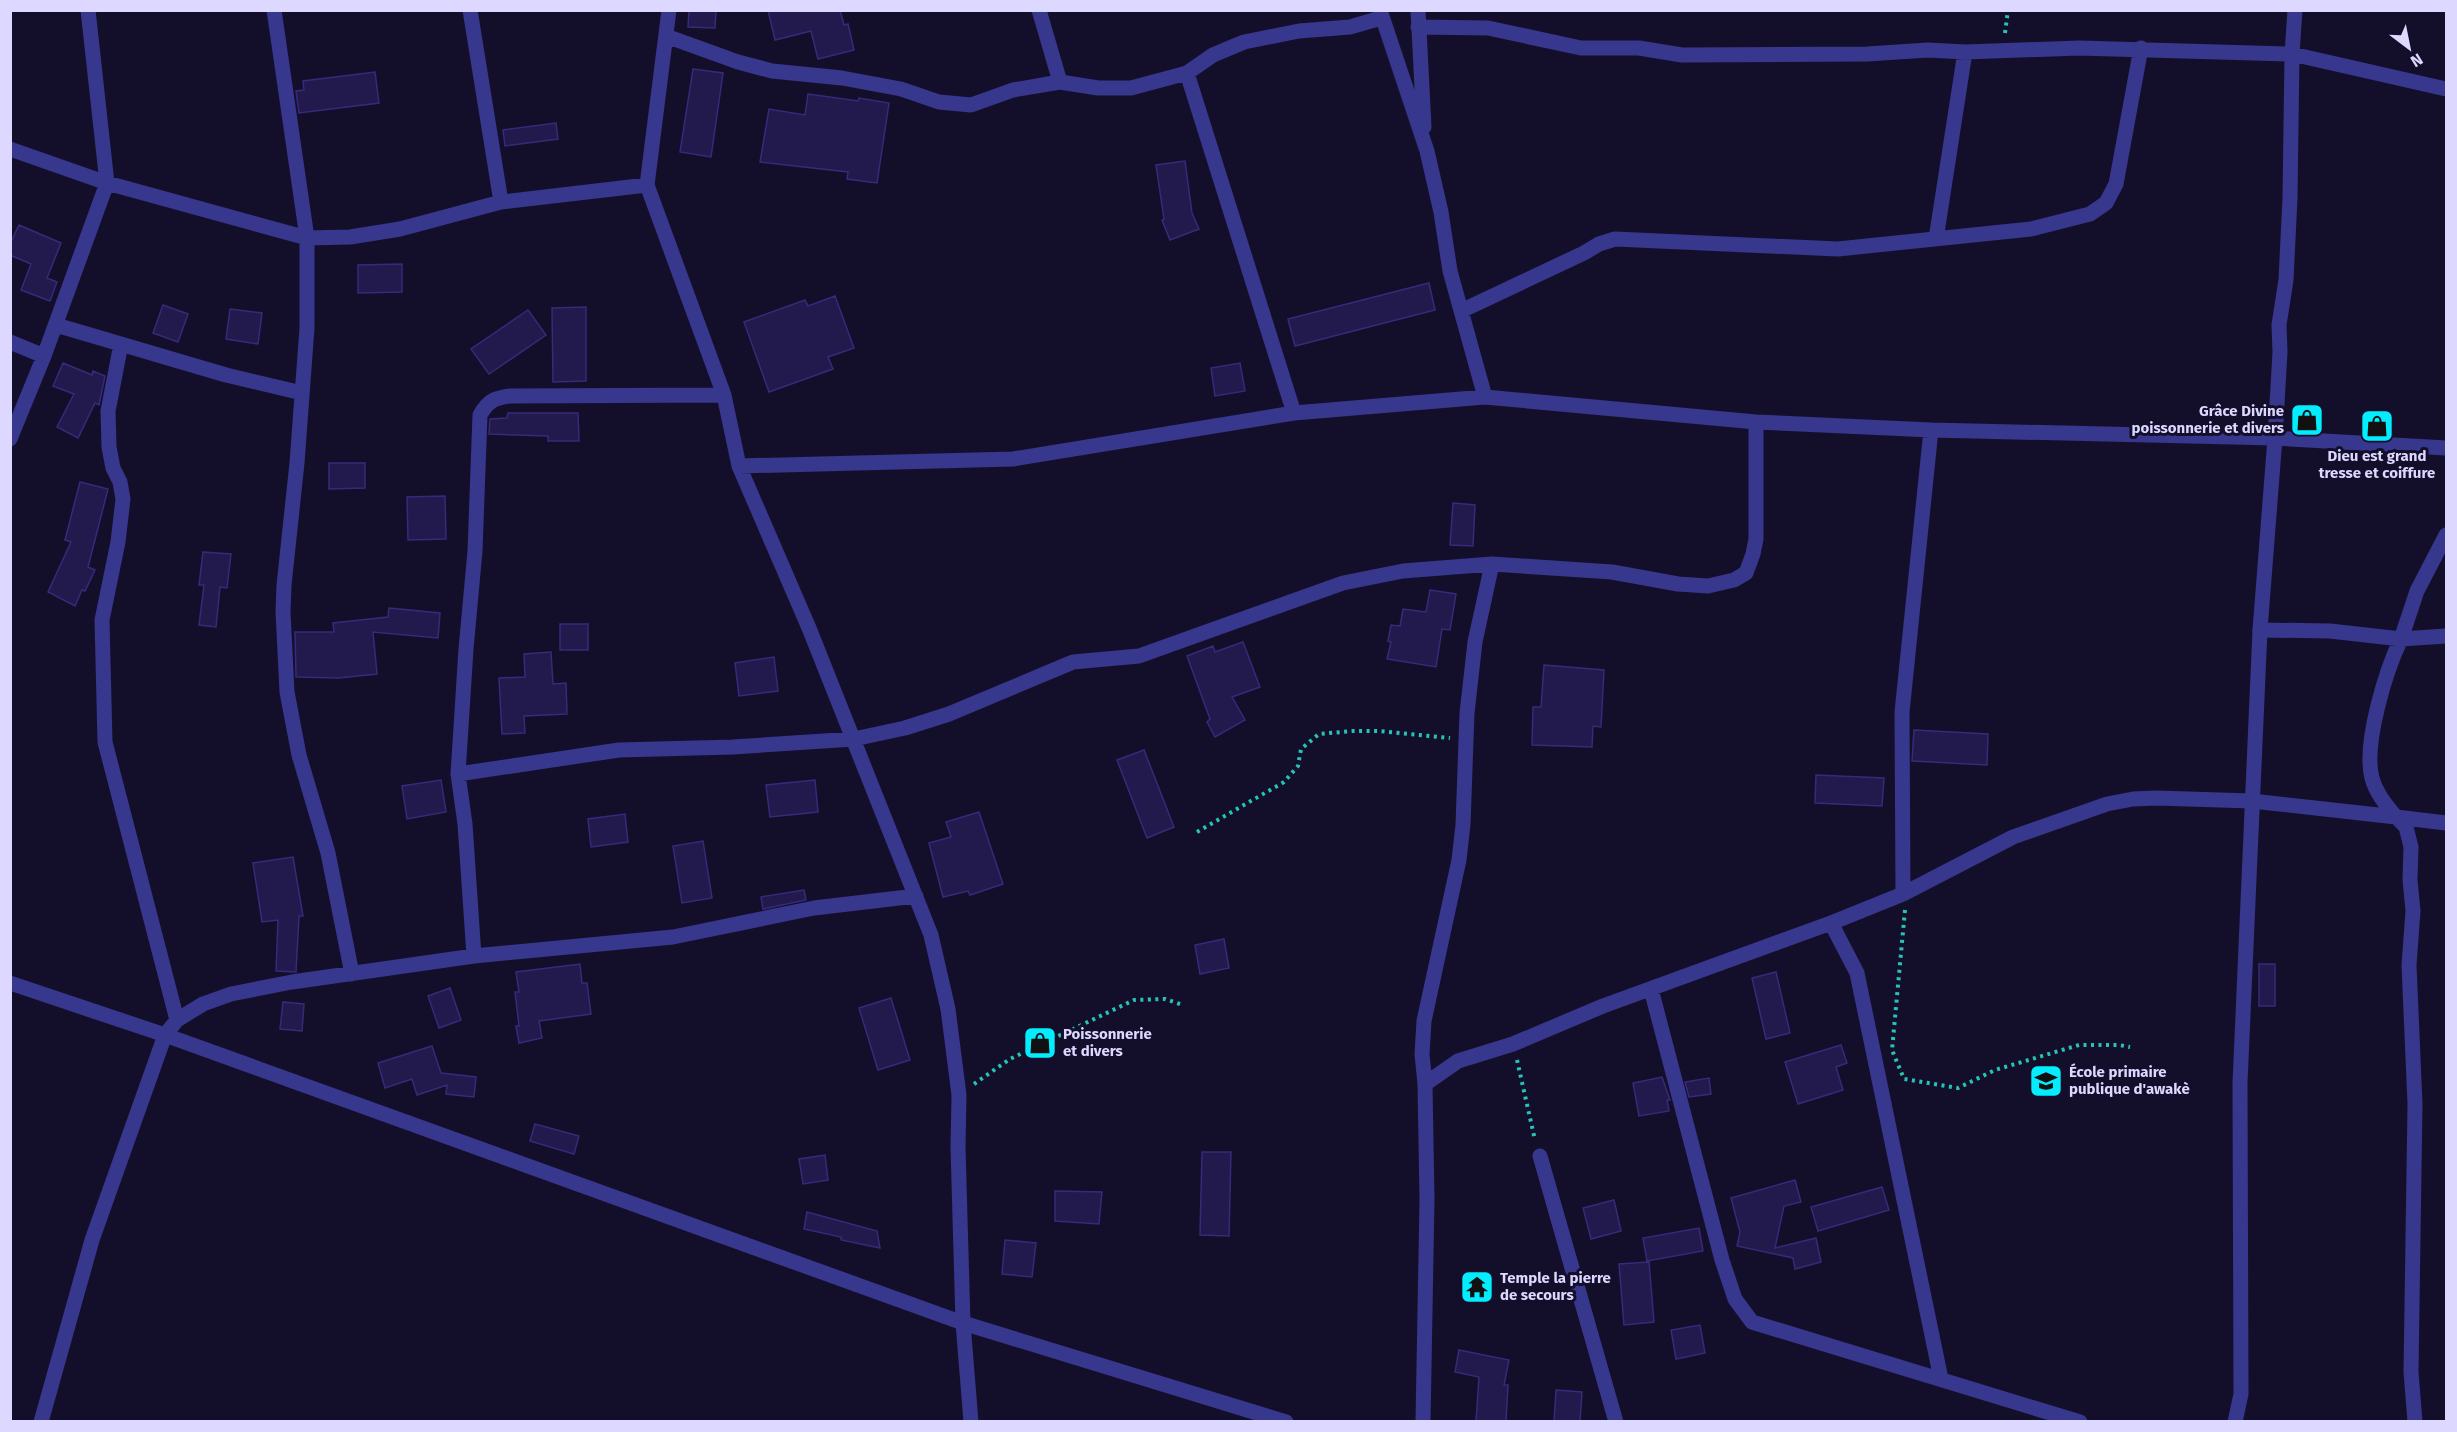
<svg xmlns="http://www.w3.org/2000/svg" width="2457" height="1432" viewBox="0 0 2457 1432" font-family="'Fira Sans',sans-serif">
  <style>
    .building { fill: #22194d; stroke: #372a7a; stroke-width: 1.5 }
    .lines { fill: none; stroke-linecap: round; stroke-linejoin: round }
    .path { stroke: #27c4b6; stroke-width: 4; stroke-dasharray: 3 4.5; stroke-linecap: butt }
    .minor { stroke: #37378d; stroke-width: 15 }
    .tertiary { stroke: #37378d; stroke-width: 15 }
    .labels { text-anchor: middle; dominant-baseline: central; stroke-width: 6; stroke-linejoin: round; paint-order: stroke }
    .poi-label { font-size: 15px; font-weight: bold; fill: #dcd8ff; stroke: #130f2b; text-anchor: start }
  </style>
  <rect width="100%" height="100%" fill="#130f2b"/>
  <path class="building" d="M 689,10 L 716,10 L 715,28 L 688,27 Z
    M 768,10 L 840,10 L 844,25 L 848,24 L 854,50 L 818,59 L 811,31 L 775,40 Z
    M 693,69 L 723,73 L 711,157 L 680,152 Z
    M 375,72 L 379,103 L 299,113 L 296,91 L 304,90 L 303,81 Z
    M 808,94 L 858,101 L 859,98 L 889,103 L 877,183 L 847,179 L 848,172 L 760,162 L 769,109 L 805,115 Z
    M 556,123 L 558,139 L 505,146 L 503,130 Z
    M 1185,161 L 1192,213 L 1199,229 L 1170,240 L 1162,220 L 1164,219 L 1156,165 Z
    M 19,225 L 61,243 L 47,278 L 57,282 L 50,301 L 21,290 L 31,264 L 10,255 L 10,244 Z
    M 402,264 L 402,292 L 358,293 L 358,265 Z
    M 1429,283 L 1435,310 L 1295,346 L 1288,319 Z
    M 835,296 L 854,348 L 828,357 L 833,369 L 769,392 L 744,322 L 805,300 L 808,306 Z
    M 163,305 L 188,314 L 178,342 L 153,333 Z
    M 586,307 L 586,381 L 553,382 L 552,308 Z
    M 230,309 L 262,313 L 258,344 L 226,339 Z
    M 528,310 L 546,335 L 489,374 L 471,349 Z
    M 63,363 L 92,375 L 93,371 L 105,376 L 99,405 L 95,403 L 78,438 L 57,427 L 74,394 L 53,386 Z
    M 1240,363 L 1245,391 L 1215,396 L 1211,368 Z
    M 508,413 L 578,413 L 579,441 L 548,441 L 548,436 L 489,434 L 490,419 L 507,418 Z
    M 329,463 L 365,463 L 365,488 L 329,489 Z
    M 80,482 L 108,489 L 88,567 L 95,570 L 85,591 L 82,590 L 75,606 L 48,592 L 71,542 L 65,540 Z
    M 445,496 L 446,539 L 408,540 L 407,497 Z
    M 1453,503 L 1475,505 L 1473,546 L 1450,545 Z
    M 203,552 L 231,554 L 227,588 L 220,587 L 216,627 L 199,625 L 204,585 L 199,585 Z
    M 1430,590 L 1456,594 L 1450,630 L 1442,629 L 1436,667 L 1387,659 L 1391,642 L 1388,641 L 1391,625 L 1400,626 L 1403,609 L 1426,612 Z
    M 389,608 L 440,613 L 438,638 L 373,632 L 377,674 L 338,678 L 296,677 L 295,632 L 334,632 L 333,623 L 388,617 Z
    M 560,624 L 588,624 L 588,650 L 560,650 Z
    M 1243,642 L 1260,687 L 1232,697 L 1245,720 L 1215,737 L 1207,722 L 1210,719 L 1187,656 L 1213,646 L 1215,652 Z
    M 551,652 L 553,684 L 566,683 L 567,714 L 524,716 L 525,733 L 502,734 L 499,678 L 525,677 L 524,654 Z
    M 774,657 L 778,691 L 739,696 L 735,663 Z
    M 1544,665 L 1604,670 L 1601,727 L 1593,726 L 1592,747 L 1532,745 L 1533,707 L 1541,707 Z
    M 1914,730 L 1988,734 L 1987,765 L 1912,761 Z
    M 1144,750 L 1174,827 L 1147,838 L 1117,760 Z
    M 1816,775 L 1884,778 L 1882,806 L 1815,803 Z
    M 441,780 L 446,812 L 407,819 L 402,786 Z
    M 815,780 L 818,812 L 770,817 L 766,785 Z
    M 979,812 L 1003,884 L 970,895 L 968,891 L 943,897 L 929,843 L 951,837 L 946,822 Z
    M 625,814 L 628,842 L 591,847 L 588,819 Z
    M 703,841 L 712,898 L 682,903 L 673,846 Z
    M 293,857 L 303,916 L 299,916 L 296,972 L 276,971 L 278,920 L 262,922 L 253,863 Z
    M 804,890 L 806,900 L 763,909 L 761,897 Z
    M 1224,939 L 1229,968 L 1200,974 L 1195,945 Z
    M 580,964 L 582,983 L 587,983 L 591,1014 L 539,1021 L 542,1038 L 519,1043 L 516,1026 L 519,1026 L 515,992 L 519,992 L 516,972 Z
    M 2259,964 L 2275,964 L 2275,1006 L 2259,1006 Z
    M 1776,972 L 1790,1033 L 1766,1039 L 1752,978 Z
    M 450,988 L 461,1020 L 439,1028 L 428,996 Z
    M 891,998 L 910,1060 L 878,1070 L 859,1008 Z
    M 283,1002 L 304,1004 L 302,1031 L 280,1029 Z
    M 1841,1045 L 1847,1063 L 1836,1067 L 1843,1090 L 1798,1104 L 1785,1062 Z
    M 432,1046 L 441,1073 L 476,1077 L 474,1097 L 446,1094 L 447,1085 L 417,1095 L 412,1079 L 385,1088 L 378,1063 Z
    M 1662,1077 L 1670,1100 L 1667,1100 L 1669,1111 L 1639,1116 L 1633,1083 Z
    M 1709,1078 L 1711,1094 L 1689,1097 L 1685,1082 Z
    M 535,1124 L 579,1136 L 574,1154 L 530,1141 Z
    M 1202,1152 L 1231,1152 L 1229,1236 L 1200,1235 Z
    M 825,1155 L 828,1180 L 803,1184 L 799,1159 Z
    M 1795,1180 L 1801,1202 L 1784,1206 L 1775,1248 L 1816,1238 L 1821,1262 L 1795,1269 L 1793,1258 L 1737,1246 L 1740,1232 L 1731,1198 Z
    M 1882,1187 L 1889,1210 L 1818,1231 L 1811,1207 Z
    M 1055,1191 L 1102,1192 L 1099,1224 L 1055,1221 Z
    M 1614,1200 L 1621,1231 L 1591,1239 L 1583,1208 Z
    M 807,1212 L 877,1231 L 880,1248 L 841,1240 L 841,1237 L 804,1229 Z
    M 1699,1228 L 1703,1251 L 1647,1261 L 1643,1238 Z
    M 1005,1240 L 1036,1243 L 1032,1277 L 1002,1274 Z
    M 1649,1262 L 1654,1322 L 1624,1325 L 1619,1264 Z
    M 1700,1325 L 1705,1353 L 1676,1359 L 1671,1330 Z
    M 1459,1350 L 1509,1360 L 1504,1385 L 1508,1385 L 1506,1422 L 1476,1422 L 1479,1377 L 1455,1372 Z
    M 1556,1390 L 1582,1392 L 1580,1422 L 1554,1422 Z"/>
  <g class="lines">
    <path class="path" d="M 2005,33 L 2008,10
      M 1197,832 L 1284,782 L 1298,766 L 1301,749 L 1319,734 L 1353,731 L 1379,731 L 1450,738
      M 1905,910 L 1892,1050 L 1904,1079 L 1958,1088 L 1995,1070 L 2079,1045 L 2119,1045 L 2130,1047
      M 1517,1060 L 1535,1140
      M 974,1084 L 1010,1059 L 1134,1000 L 1165,999 L 1183,1005"/>
    <path class="minor" d="M 274,10 L 307,238 L 307,328 L 297,463 L 284,585 L 283,612 L 287,692 L 299,755 L 328,853 L 352,974
      M 470,10 L 501,202
      M 669,10 L 647,185 L 724,395 L 739,466 L 809,628 L 931,935 L 948,1009 L 959,1095 L 958,1147 L 963,1323
      M 1039,10 L 1060,82
      M 1380,10 L 1427,151 L 1441,212 L 1450,271 L 1485,397
      M 1418,10 L 1424,127
      M 1418,27 L 1488,28 L 1581,48 L 1639,48 L 1682,55 L 1867,54 L 1928,50 L 1965,52 L 2079,48 L 2292,54 L 2446,89
      M 666,36 L 738,62 L 772,71 L 842,78 L 901,89 L 939,102 L 971,105 L 1013,90 L 1060,82 L 1098,88 L 1131,88 L 1187,73 L 1213,55 L 1244,42 L 1299,31 L 1350,27 L 1381,18
      M 1187,73 L 1294,413
      M 10,149 L 107,183 L 307,238 L 350,237 L 400,229 L 501,202 L 647,185
      M 1936,239 L 1965,52
      M 1461,311 L 1584,253 L 1599,244 L 1615,239 L 1838,249 L 2031,229 L 2090,214 L 2106,203 L 2116,184 L 2141,48
      M 56,325 L 226,375 L 302,393
      M 10,342 L 44,356
      M 121,344 L 108,411 L 109,447 L 113,468 L 120,482 L 123,499 L 118,542 L 102,620 L 105,742 L 177,1020
      M 10,439 L 44,356 L 107,183 L 88,10
      M 739,466 L 1013,459 L 1294,413 L 1485,397 L 1756,422 L 1931,430 L 2275,438 L 2280,352 L 2279,325 L 2286,280 L 2290,198 L 2292,54 L 2295,10
      M 2260,630 L 2330,631 L 2401,639 L 2417,591 L 2446,535
      M 2446,636 L 2401,639 C 2386,670 2363,744 2372,778 C 2376,793 2386,805 2396,817 L 2446,823
      M 458,774 L 619,750 L 733,747 L 854,739 L 905,728 L 949,714 L 1073,662 L 1139,656 L 1343,583 L 1403,571 L 1492,564 L 1612,572 L 1678,584 L 1708,586 L 1734,580 L 1746,573 L 1753,554 L 1756,539 L 1756,422
      M 1903,894 L 1902,712 L 1931,430
      M 1831,923 L 1857,973 L 1941,1379
      M 474,956 L 465,824 L 458,774 L 466,649 L 475,551 L 480,415 C 488,401 494,398 510,396 L 724,395
      M 1651,989 L 1722,1260 L 1735,1299 L 1752,1322 L 2080,1422
      M 1425,1084 L 1458,1061 L 1513,1044 L 1603,1006 L 1831,923 L 1903,894 L 2013,837 L 2107,804 L 2133,799 L 2156,798 L 2252,801 L 2396,817 L 2406,827 L 2411,847 L 2410,880 L 2413,911 L 2409,965 L 2415,1104 L 2411,1372 L 2415,1422
      M 1540,1156 L 1616,1422
      M 41,1422 L 92,1240 L 165,1035 L 177,1020 L 203,1004 L 231,994 L 292,982 L 474,956 L 673,937 L 814,908 L 916,896
      M 1423,1422 L 1427,1199 L 1425,1084 L 1422,1054 L 1424,1021 L 1459,860 L 1463,825 L 1467,713 L 1475,642 L 1492,564"/>
    <path class="tertiary" d="M 10,983 L 165,1035 L 963,1323 L 1286,1422
      M 963,1323 L 971,1422
      M 2235,1422 L 2241,1394 L 2240,1083 L 2260,630 L 2275,438 L 2446,448"/>
  </g>
  <defs>
    <symbol id="shop-square" viewBox="-11 -11 22 22"><rect x="-9" y="-9" width="18" height="18" rx="4" fill="#04edff" stroke="#130f2b"/><path d="M-5-2.5h2.3a2.7 3.5 0 0 1 5.4 0H5L5.5 6h-11ZM-1.5-2.5h3a1.5 2.3 0 0 0-3 0Z" fill="#111"/></symbol>
    <symbol id="school-square" viewBox="-11 -11 22 22"><rect x="-9" y="-9" width="18" height="18" rx="4" fill="#04edff" stroke="#130f2b"/><path d="M0-5L7-2L0 1L-7-2ZM-4 1L0 2.5L4 1V4Q0 6-4 4Z" fill="#111"/></symbol>
    <symbol id="temple-square" viewBox="-11 -11 22 22"><rect x="-9" y="-9" width="18" height="18" rx="4" fill="#04edff" stroke="#130f2b"/><path d="M0-6L5-2H3V0L6.5 2.5H4V6H1.5V3h-3V6H-4V2.5H-6.5L-3 0V-2H-5Z" fill="#111"/></symbol>
  </defs>
  <g fill-rule="evenodd">
    <use href="#shop-square" x="2288" y="401" width="38" height="38"/>
    <use href="#shop-square" x="2358" y="407" width="38" height="38"/>
    <use href="#shop-square" x="1021" y="1024" width="38" height="38"/>
    <use href="#school-square" x="2027" y="1062" width="38" height="38"/>
    <use href="#temple-square" x="1458" y="1268" width="38" height="38"/>
  </g>
  <g class="labels">
    <g class="poi-label">
      <text x="2284" y="411" text-anchor="end">Grâce Divine<tspan x="2284" dy="17">poissonnerie et divers</tspan></text>
      <text x="2377" y="456" text-anchor="middle">Dieu est grand<tspan x="2377" dy="17">tresse et coiffure</tspan></text>
      <text x="1063" y="1034">Poissonnerie<tspan x="1063" dy="17">et divers</tspan></text>
      <text x="2069" y="1072">École primaire<tspan x="2069" dy="17">publique d'awakè</tspan></text>
      <text x="1500" y="1278">Temple la pierre<tspan x="1500" dy="17">de secours</tspan></text>
    </g>
  </g>
  <rect width="2457" height="1432" fill="none" stroke="#dcd8ff" stroke-width="24"/>
  <g transform="translate(2409 48) rotate(148)" stroke="#130f2b" stroke-width="4.5" paint-order="stroke">
  <path d="M0-4.5L10 22L0 15L-10 22Z" fill="#dcd8ff"/>
  <text y="-9" font-size="16" font-weight="bold" text-anchor="middle" fill="#dcd8ff">N</text>
  </g>
</svg>
